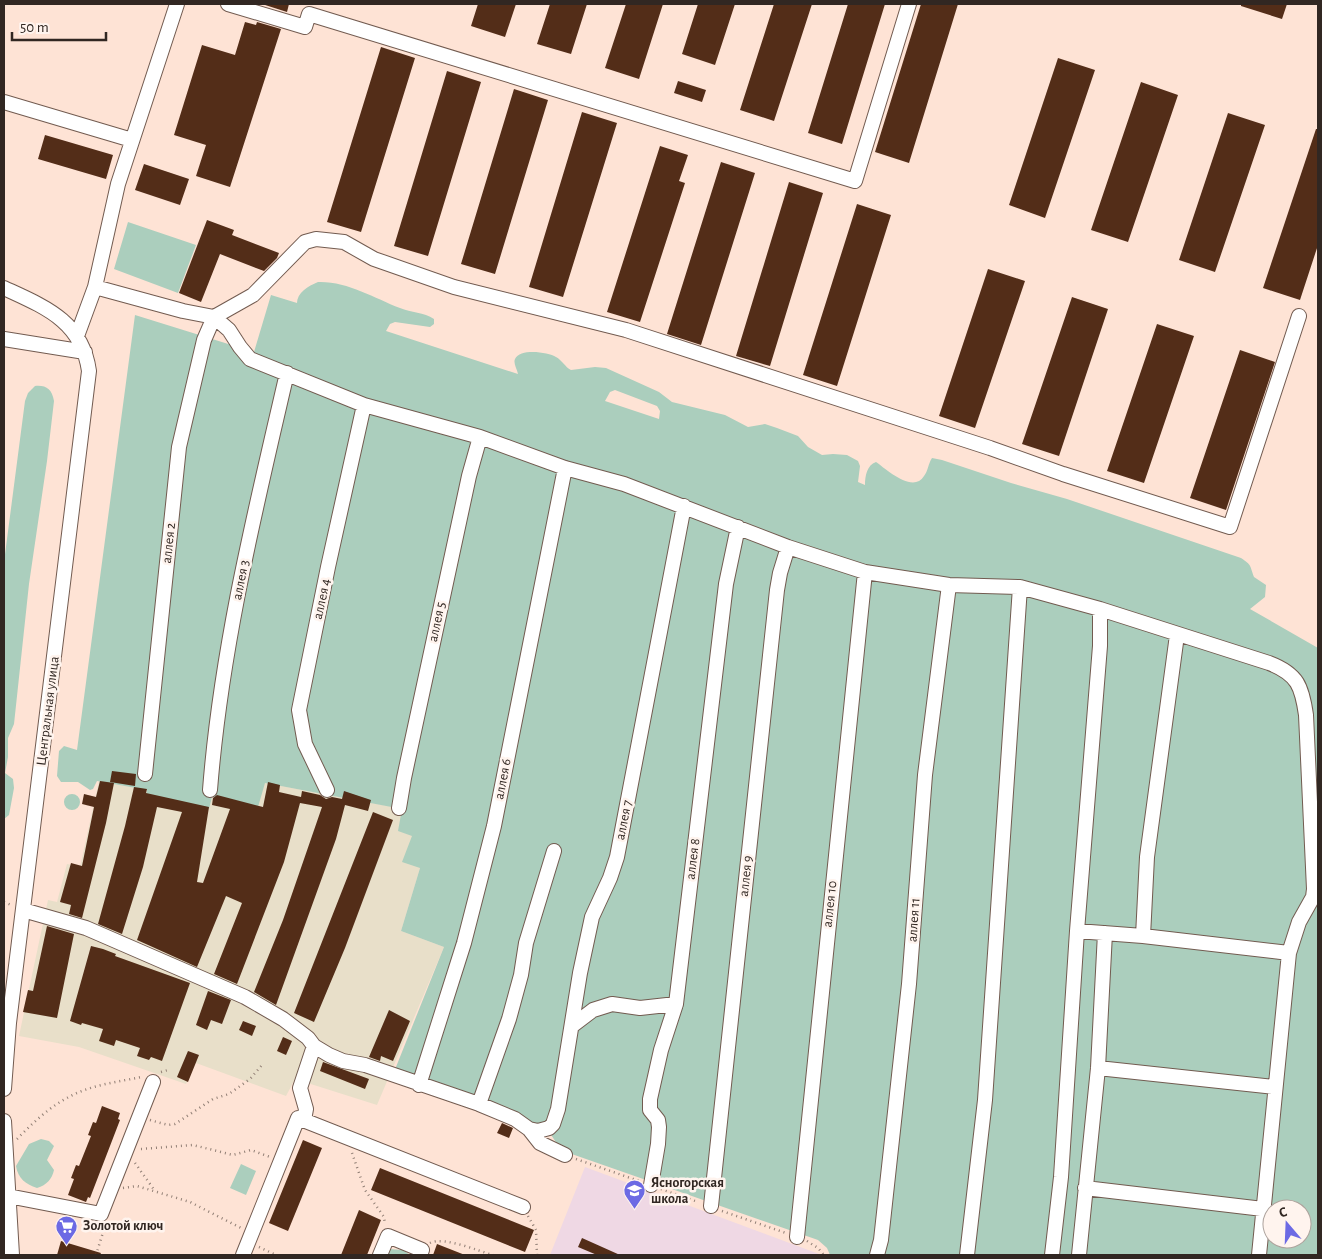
<svg xmlns="http://www.w3.org/2000/svg" width="1322" height="1259" viewBox="0 0 1322 1259" font-family="'Alegreya Sans',sans-serif">
  <style>
    .industrial { fill: #e8dfc9 }
    .education { fill: #efd8e4 }
    .green { fill: #abcebd; fill-rule: evenodd }
    .building { fill: #532d18 }
    .lines { fill: none; stroke-linecap: round; stroke-linejoin: round }
    .minor-casing { stroke: #725b50; stroke-width: 16 }
    .path { stroke: #917f75; stroke-width: 2.5; stroke-dasharray: 1 4; stroke-linecap: butt }
    .minor { stroke: #fff; stroke-width: 14 }
    .labels { text-anchor: middle; dominant-baseline: central; stroke-width: 5; stroke-linejoin: round; paint-order: stroke }
    .street-label { font-size: 14px; fill: #312722; stroke: #fff4ee }
    .poi-label { font-size: 14px; font-weight: bold; fill: #312722; stroke: #fff4ee; text-anchor: start }
  </style>
  <rect width="100%" height="100%" fill="#fee3d5"/>
  <path class="industrial" d="M 99,781 L 147,790 L 146,795 L 209,809 L 212,797 L 265,783 L 399,808 L 412,836 L 420,868 L 401,931 L 444,947 L 377,1105 L 295,1079 L 286,1096 L 196,1063 L 186,1084 L 79,1047 L 19,1036 L 48,900 L 57,902 L 67,864 L 80,867 Z"/>
  <path class="education" d="M 585,1167 L 819,1254 L 819,1255 L 550,1255 Z"/>
  <path class="green" d="M 128,222 L 196,245 L 178,293 L 114,269 Z
    M 318,282 C 347,281 374,298 400,308 C 411,313 424,312 434,319 L 434,324 L 430,327 L 395,322 L 390,324 L 386,331 L 518,374 C 517,369 513,363 515,359 C 520,348 548,352 556,357 C 562,360 565,367 571,370 L 595,367 L 606,368 L 659,392 L 672,402 L 725,415 L 748,427 L 765,424 L 777,428 L 798,436 L 808,447 L 822,455 L 833,454 L 847,455 L 858,461 L 860,466 L 858,482 L 865,485 C 865,476 867,465 876,462 C 886,469 913,494 924,476 C 928,471 928,464 932,458 L 942,460 L 1011,483 L 1067,499 L 1241,558 C 1252,565 1250,566 1254,577 L 1266,585 L 1265,597 L 1250,609 L 1318,648 L 1318,1255 L 830,1255 L 827,1248 L 818,1240 L 566,1152 C 555,1145 554,1135 543,1127 L 394,1072 L 444,947 L 401,931 L 420,868 L 402,862 L 412,836 L 398,831 L 402,809 L 265,783 L 258,807 L 212,797 L 209,809 L 146,795 L 147,790 L 97,781 L 93,789 L 90,790 L 78,782 L 61,782 L 57,776 L 59,751 L 64,746 L 77,750 L 135,315 L 254,352 L 271,295 L 297,303 C 297,293 308,286 318,282 ZM 615,390 L 657,406 L 660,411 L 659,419 L 605,401 L 610,392 ZM 1272,1209 L 1302,1209 L 1302,1239 L 1272,1239 Z
    M 35,386 C 46,385 52,389 54,401 L 47,461 L 29,584 L 14,724 L 8,738 L 8,757 L 5,773 L 13,779 L 14,788 L 9,815 L 4,819 L 4,562 L 25,401 L 28,393 Z
    M64 802a8 8 0 1 1 16 0a8 8 0 1 1-16 0Z
    M 41,1139 L 49,1141 L 54,1146 L 47,1160 L 54,1170 C 52,1179 47,1185 37,1188 C 26,1184 18,1179 16,1166 L 29,1144 Z
    M 241,1164 L 256,1171 L 246,1195 L 230,1188 Z
    M 389,1249 L 403,1250 L 410,1255 L 384,1255 Z"/>
  <path class="building" d="M 262,4 L 289,4 L 287,12 Z
    M 478,4 L 516,4 L 505,37 L 471,26 Z
    M 550,4 L 587,4 L 571,54 L 537,44 Z
    M 626,4 L 663,4 L 639,79 L 605,68 Z
    M 698,4 L 735,4 L 715,65 L 682,54 Z
    M 774,4 L 812,4 L 774,121 L 740,110 Z
    M 848,4 L 885,4 L 842,144 L 808,133 Z
    M 921,4 L 958,4 L 909,163 L 875,152 Z
    M 1241,4 L 1287,4 L 1282,19 L 1241,6 Z
    M 245,22 L 256,25 L 257,22 L 281,29 L 230,187 L 196,176 L 206,145 L 174,135 L 202,45 L 235,55 Z
    M 381,47 L 415,58 L 361,232 L 327,222 Z
    M 1058,58 L 1095,70 L 1045,218 L 1009,205 Z
    M 447,71 L 481,82 L 428,256 L 394,246 Z
    M 678,81 L 706,90 L 702,102 L 674,93 Z
    M 1141,82 L 1178,95 L 1128,242 L 1091,230 Z
    M 514,89 L 548,100 L 495,274 L 461,264 Z
    M 582,112 L 617,123 L 563,297 L 529,287 Z
    M 1228,113 L 1265,125 L 1215,272 L 1179,260 Z
    M 1316,129 L 1318,129 L 1318,245 L 1300,300 L 1263,288 Z
    M 45,135 L 113,155 L 106,179 L 38,159 Z
    M 660,146 L 688,155 L 679,181 L 685,183 L 640,322 L 607,312 Z
    M 721,162 L 755,173 L 701,345 L 667,334 Z
    M 144,164 L 189,179 L 180,205 L 135,190 Z
    M 789,182 L 823,193 L 770,366 L 736,356 Z
    M 857,204 L 891,215 L 837,386 L 803,375 Z
    M 207,220 L 234,230 L 232,235 L 279,253 L 277,258 L 264,271 L 220,254 L 201,302 L 179,293 Z
    M 988,269 L 1025,281 L 975,428 L 939,416 Z
    M 1072,297 L 1108,309 L 1059,456 L 1022,444 Z
    M 1157,324 L 1194,336 L 1144,483 L 1107,471 Z
    M 1240,350 L 1275,362 L 1226,510 L 1190,498 Z
    M 112,771 L 136,774 L 135,786 L 110,782 Z
    M 100,781 L 114,783 L 106,823 L 82,918 L 69,914 L 71,905 L 60,902 L 71,863 L 82,866 L 94,807 L 82,804 L 84,794 L 96,797 Z
    M 268,782 L 280,785 L 279,792 L 301,797 L 302,791 L 320,795 L 326,799 L 332,797 L 342,799 L 344,791 L 371,800 L 368,811 L 345,805 L 336,839 L 276,1005 L 254,992 L 283,920 L 322,807 L 300,803 L 284,862 L 237,984 L 214,974 L 242,903 L 226,896 L 197,967 L 137,940 L 182,812 L 157,807 L 143,867 L 122,934 L 98,924 L 125,826 L 134,787 L 147,789 L 146,793 L 209,807 L 197,882 L 203,883 L 230,809 L 212,805 L 213,798 L 217,795 L 263,807 Z
    M 373,812 L 393,820 L 345,948 L 314,1022 L 294,1013 Z
    M 47,926 L 74,934 L 57,1018 L 23,1012 L 28,990 L 33,991 Z
    M 91,946 L 103,949 L 116,954 L 115,956 L 190,983 L 162,1061 L 151,1057 L 149,1060 L 137,1056 L 140,1048 L 116,1040 L 114,1046 L 99,1041 L 103,1029 L 82,1023 L 81,1025 L 70,1021 Z
    M 208,991 L 231,1000 L 222,1024 L 211,1020 L 207,1030 L 196,1025 Z
    M 389,1010 L 410,1021 L 393,1061 L 381,1056 L 380,1061 L 369,1057 Z
    M 243,1021 L 256,1026 L 252,1036 L 239,1030 Z
    M 283,1037 L 292,1041 L 286,1055 L 277,1051 Z
    M 188,1051 L 199,1055 L 188,1082 L 177,1077 Z
    M 323,1062 L 369,1079 L 365,1089 L 320,1071 Z
    M 102,1106 L 120,1113 L 118,1119 L 120,1120 L 90,1198 L 88,1197 L 86,1202 L 68,1195 L 74,1179 L 71,1178 L 76,1165 L 79,1166 L 91,1136 L 88,1135 L 93,1122 L 96,1123 Z
    M 502,1123 L 513,1128 L 509,1138 L 497,1133 Z
    M 303,1140 L 322,1148 L 288,1231 L 269,1223 Z
    M 380,1168 L 534,1230 L 525,1252 L 371,1190 Z
    M 359,1210 L 381,1220 L 367,1255 L 341,1255 Z
    M 582,1238 L 620,1255 L 597,1255 L 578,1247 Z
    M 61,1241 L 101,1253 L 100,1255 L 57,1255 Z
    M 437,1244 L 465,1255 L 433,1255 Z"/>
  <g class="lines">
    <defs>
      <path id="minor" d="M 228,4 L 305,27 L 309,14 L 855,181 L 909,4
        M 4,102 L 132,140
        M 95,287 L 183,311 L 214,317 L 229,330 L 240,347 L 250,359 L 364,405 L 480,437 L 565,468 L 624,484 L 788,547 L 865,572 L 949,585 L 1020,587 L 1100,609 L 1269,663 C 1298,674 1302,687 1306,715 L 1314,889 L 1313,897 L 1299,922 L 1289,953 L 1259,1255
        M 4,288 C 45,307 82,321 89,371 L 9,1023 L 4,1089
        M 214,317 L 253,295 L 305,242 L 316,239 L 344,242 L 374,259 L 454,287 L 626,330 L 990,448 L 1063,474 L 1230,527 L 1299,316
        M 77,336 L 95,287 L 118,184 L 177,4
        M 4,339 L 85,352
        M 145,774 L 179,447 L 204,340 L 214,317
        M 210,790 C 221,649 255,511 287,373
        M 327,790 L 305,744 L 299,710 L 328,567 L 364,405
        M 399,808 L 404,778 L 469,476 L 480,437
        M 23,910 L 86,928 L 245,997 L 283,1019 L 308,1038 L 314,1046 L 329,1055 L 343,1061 L 365,1065 L 479,1104 L 515,1119 L 529,1129 L 538,1131 L 549,1128 L 553,1124 L 558,1109 L 580,973 L 592,917 L 610,878 L 617,857 L 684,506
        M 1077,931 L 1143,936 L 1289,953
        M 1143,936 L 1147,857 L 1177,635
        M 572,1026 L 593,1010 L 612,1004 L 640,1008 L 676,1004
        M 1098,1068 L 1275,1087
        M 419,1085 L 464,943 L 494,826 L 565,468
        M 479,1104 L 509,1019 L 521,975 L 526,943 L 554,851
        M 304,1120 L 306,1109 L 300,1088 L 314,1046
        M 4,1121 L 12,1255
        M 529,1129 L 540,1143 L 565,1155
        M 651,1185 L 658,1144 L 659,1127 L 658,1120 L 650,1110 L 650,1099 L 661,1050 L 676,1004 L 726,584 L 738,527
        M 1085,1188 L 1263,1209
        M 8,1196 L 101,1214 L 153,1082
        M 711,1206 L 777,590 L 780,573 L 788,547
        M 797,1237 L 865,572
        M 243,1255 L 298,1118 L 523,1207
        M 380,1255 L 388,1236 L 422,1250 L 420,1255
        M 877,1255 L 881,1240 L 909,984 L 925,775 L 949,585
        M 967,1255 L 985,1100 L 1020,587
        M 1052,1255 L 1061,1177 L 1077,931 L 1100,646 L 1100,609
        M 1079,1255 L 1098,1068 L 1105,933"/>
    </defs>
    <use href="#minor" class="minor-casing"/>
    <path class="path" d="M 4,902 L 11,905
      M 161,1072 L 168,1070
      M 150,1120 L 168,1125 L 175,1124 L 213,1099 L 229,1094 L 250,1079 L 262,1065
      M 17,1139 C 33,1123 49,1107 69,1097 C 90,1085 118,1082 141,1077
      M 141,1149 L 193,1145 L 233,1155 L 251,1150 L 270,1157
      M 352,1153 L 365,1190 L 384,1217 L 385,1224
      M 576,1159 L 639,1181
      M 135,1163 L 155,1191
      M 123,1188 L 137,1186 L 190,1202 L 241,1228
      M 661,1189 L 698,1202
      M 722,1211 L 786,1233
      M 528,1216 L 536,1230 L 537,1255
      M 807,1241 L 818,1248 L 824,1255
      M 430,1243 C 444,1236 478,1251 493,1255
      M 259,1247 L 276,1255
      M 96,1255 L 105,1226"/>
    <use href="#minor" class="minor"/>
  </g>
  <defs>
    <symbol id="school-pin" viewBox="-11 -11 22 30"><path d="M0 17L-7.5 6A9.5 9.5 0 1 1 7.5 6Z" fill="#6c6ae4" stroke="#fff4ee"/><path d="M0-5L7-2L0 1L-7-2ZM-4 1L0 2.5L4 1V4Q0 6-4 4Z" fill="#fff"/></symbol>
    <symbol id="supermarket-pin" viewBox="-11 -11 22 30"><path d="M0 17L-7.5 6A9.5 9.5 0 1 1 7.5 6Z" fill="#6c6ae4" stroke="#fff4ee"/><path d="M-6-5.5h2.5l.6 2H6L4.5 2H-2.5L-4.4-4H-6ZM-1.5 3.2a1.3 1.3 0 1 0 .1 0ZM3 3.2a1.3 1.3 0 1 0 .1 0Z" fill="#fff"/></symbol>
  </defs>
  <g fill-rule="evenodd">
    <use href="#school-pin" x="622" y="1178" width="25" height="34"/>
    <use href="#supermarket-pin" x="54" y="1214" width="25" height="34"/>
  </g>
  <g class="labels">
    <g class="street-label">
      <text transform="translate(169 543) rotate(-84)">аллея 2</text>
      <text transform="translate(241 580) rotate(-79)">аллея 3</text>
      <text transform="translate(322 599) rotate(-78)">аллея 4</text>
      <text transform="translate(437 622) rotate(-78)">аллея 5</text>
      <text transform="translate(48 711) rotate(-83)">Центральная улица</text>
      <text transform="translate(503 779) rotate(-79)">аллея 6</text>
      <text transform="translate(624 820) rotate(-79)">аллея 7</text>
      <text transform="translate(693 859) rotate(-83)">аллея 8</text>
      <text transform="translate(746 876) rotate(-84)">аллея 9</text>
      <text transform="translate(830 904) rotate(-84)">аллея 10</text>
      <text transform="translate(914 920) rotate(-86)">аллея 11</text>
    </g>
    <g class="poi-label">
      <text x="651" y="1183">Ясногорская<tspan x="651" dy="16">школа</tspan></text>
      <text x="83" y="1226">Золотой ключ</text>
    </g>
  </g>
  <rect width="1322" height="1259" fill="none" stroke="#312722" stroke-width="10"/>
  <g transform="translate(1287 1224) rotate(341)"><circle r="24" fill="#fff4ee" stroke="#ada29c"/>
  <path d="M0-4L9 19L0 12L-9 19Z" fill="#6c6ae4"/>
  <text y="-8" font-size="14" font-weight="bold" text-anchor="middle" fill="#312722">С</text>
  </g>
  <path d="M12 32v8h94v-8" fill="none" stroke="#312722" stroke-width="2.5"/>
  <text x="20" y="32" font-size="15" fill="#312722" stroke="#fff4ee" stroke-width="4" paint-order="stroke">50 m</text>
</svg>
